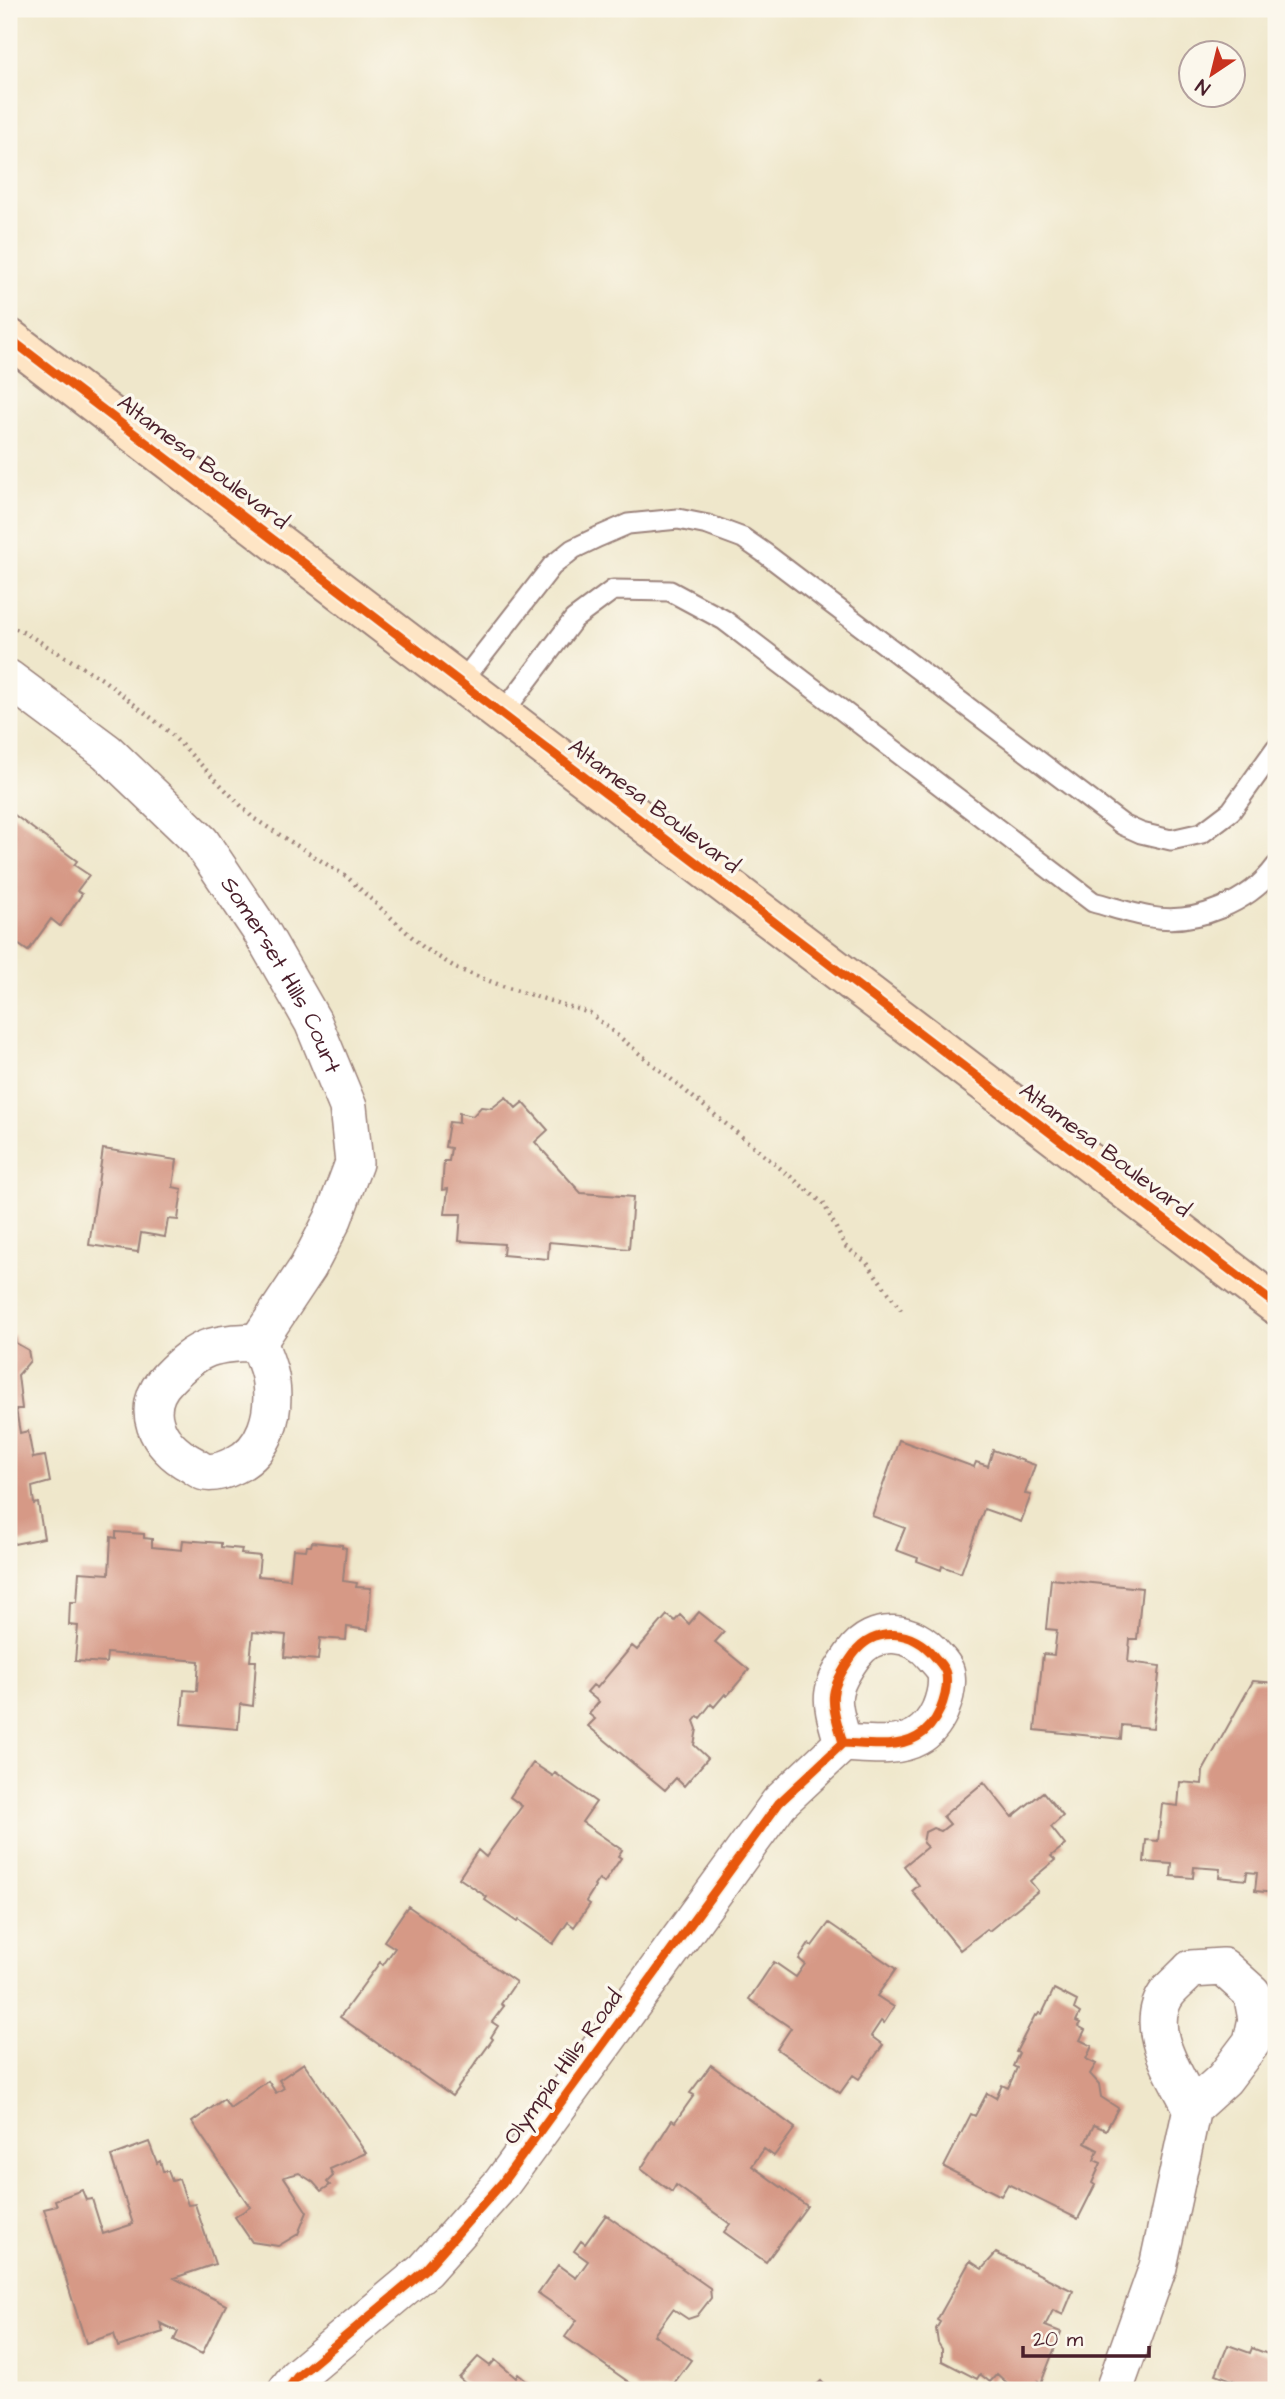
<svg xmlns="http://www.w3.org/2000/svg" width="1285" height="2399" viewBox="0 0 1285 2399" font-family="'Architects Daughter',sans-serif">
  <style>
    .building { fill: #d69986 }
    .lines { fill: none; stroke-linecap: round; stroke-linejoin: round }
    .lane-casing { stroke: #9c837b; stroke-width: 23 }
    .street-casing { stroke: #9c837b; stroke-width: 40 }
    .secondary-casing { stroke: #9c837b; stroke-width: 42 }
    .path { stroke: #9c837b; stroke-width: 4.5; stroke-dasharray: 2 5; stroke-linecap: butt }
    .lane { stroke: #fff; stroke-width: 19 }
    .street { stroke: #fff; stroke-width: 37 }
    .secondary { stroke: #fee5c5; stroke-width: 38 }
    .cycleway-casing { stroke: #fbf7ec; stroke-width: 13 }
    .cycleway { stroke: #e8590c; stroke-width: 9 }
    .labels { text-anchor: middle; dominant-baseline: central; stroke-width: 7; stroke-linejoin: round; paint-order: stroke }
    .street-label { font-size: 23px; fill: #4a1f2b; stroke: #fbf7ec }
  </style>
  <rect width="100%" height="100%" fill="#fbf7ec"/>
  <filter id="ink" filterUnits="userSpaceOnUse"><feTurbulence type="fractalNoise" baseFrequency=".0143" numOctaves="2"/><feDisplacementMap in="SourceGraphic" scale="14" xChannelSelector="R" yChannelSelector="G"/><feConvolveMatrix kernelMatrix="1 2 1 2 8 2 1 2 1" color-interpolation-filters="sRGB"/></filter>
  <filter id="wash" filterUnits="userSpaceOnUse"><feTurbulence type="fractalNoise" baseFrequency=".00686" numOctaves="4" result="noise"/><feDisplacementMap in="SourceGraphic" scale="28" xChannelSelector="R" yChannelSelector="G"/><feGaussianBlur stdDeviation="1.57" result="paint"/><feColorMatrix in="noise" values="0 0 0 0 0 0 0 0 0 0 0 0 0 0 0 0 0 1.4 0 .05"/><feComposite in="paint" operator="in"/></filter>
  <g filter="url(#wash)">
    <rect width="100%" height="100%" fill="#efe7cb"/>
    <g id="blocks">
      <path class="building" d="M 9,811 L 77,861 L 74,865 L 89,875 L 77,891 L 82,894 L 60,926 L 51,919 L 28,951 L 9,938 Z
        M 506,1097 L 516,1108 L 523,1102 L 548,1130 L 535,1142 L 581,1193 L 633,1197 L 629,1249 L 549,1242 L 548,1259 L 503,1255 L 504,1244 L 459,1241 L 461,1214 L 445,1214 L 448,1189 L 442,1190 L 444,1161 L 449,1161 L 451,1148 L 445,1147 L 449,1122 L 459,1123 L 459,1113 L 473,1116 L 481,1107 L 492,1108 Z
        M 103,1149 L 177,1160 L 173,1187 L 182,1189 L 178,1220 L 168,1219 L 165,1237 L 141,1233 L 138,1252 L 89,1245 Z
        M 14,1335 L 16,1343 L 28,1350 L 30,1361 L 18,1375 L 22,1409 L 16,1409 L 20,1433 L 28,1431 L 33,1458 L 45,1456 L 50,1482 L 32,1487 L 34,1504 L 38,1503 L 44,1538 L 14,1544 L 13,1537 L 9,1538 L 9,1336 Z
        M 899,1440 L 974,1467 L 976,1462 L 988,1466 L 993,1450 L 1035,1465 L 1025,1494 L 1031,1495 L 1021,1522 L 984,1509 L 961,1573 L 942,1566 L 941,1570 L 917,1561 L 918,1558 L 896,1550 L 905,1528 L 872,1516 Z
        M 116,1532 L 144,1534 L 144,1538 L 152,1539 L 152,1547 L 182,1550 L 183,1540 L 221,1543 L 221,1547 L 242,1549 L 241,1554 L 260,1556 L 258,1576 L 290,1579 L 293,1549 L 306,1550 L 307,1546 L 311,1546 L 312,1542 L 342,1545 L 342,1547 L 346,1548 L 343,1581 L 357,1583 L 356,1587 L 371,1588 L 368,1630 L 347,1627 L 346,1640 L 320,1638 L 318,1660 L 284,1657 L 286,1635 L 253,1632 L 250,1661 L 256,1661 L 253,1706 L 240,1704 L 238,1729 L 181,1724 L 184,1690 L 197,1691 L 199,1661 L 107,1653 L 106,1663 L 75,1661 L 78,1626 L 69,1625 L 70,1602 L 77,1602 L 79,1572 L 109,1574 L 111,1537 L 116,1538 Z
        M 1051,1579 L 1142,1588 L 1137,1639 L 1130,1639 L 1128,1662 L 1160,1666 L 1153,1728 L 1122,1725 L 1121,1739 L 1035,1730 L 1043,1654 L 1054,1655 L 1057,1630 L 1046,1629 Z
        M 699,1612 L 724,1632 L 715,1642 L 749,1670 L 727,1696 L 725,1694 L 714,1707 L 711,1704 L 700,1718 L 698,1716 L 694,1721 L 697,1729 L 694,1745 L 708,1758 L 684,1786 L 676,1778 L 665,1790 L 588,1726 L 595,1719 L 589,1714 L 599,1702 L 587,1692 L 593,1685 L 597,1688 L 632,1646 L 637,1650 L 667,1615 L 675,1621 L 680,1615 L 689,1624 Z
        M 1253,1681 L 1276,1683 L 1276,1893 L 1255,1891 L 1257,1873 L 1247,1872 L 1246,1880 L 1219,1877 L 1220,1869 L 1194,1867 L 1193,1878 L 1171,1876 L 1172,1864 L 1144,1862 L 1146,1840 L 1158,1841 L 1162,1804 L 1178,1806 L 1180,1782 L 1202,1784 L 1203,1771 Z
        M 533,1763 L 553,1776 L 555,1773 L 596,1802 L 582,1822 L 622,1850 L 618,1856 L 621,1858 L 604,1883 L 599,1879 L 594,1886 L 595,1887 L 586,1901 L 590,1904 L 574,1927 L 568,1922 L 553,1944 L 519,1920 L 517,1922 L 485,1900 L 487,1897 L 459,1878 L 478,1850 L 486,1857 L 522,1806 L 510,1797 Z
        M 984,1782 L 1012,1817 L 1043,1792 L 1063,1816 L 1051,1827 L 1065,1845 L 1051,1856 L 1055,1860 L 1030,1881 L 1038,1891 L 989,1931 L 987,1929 L 960,1950 L 912,1891 L 919,1885 L 904,1866 L 927,1847 L 923,1843 L 925,1832 L 933,1828 L 941,1831 L 950,1824 L 943,1816 Z
        M 408,1906 L 516,1982 L 501,2004 L 504,2006 L 492,2022 L 498,2026 L 491,2037 L 493,2039 L 452,2096 L 340,2017 L 380,1962 L 383,1965 L 395,1948 L 384,1941 Z
        M 829,1923 L 896,1969 L 877,1996 L 894,2007 L 884,2023 L 881,2021 L 871,2036 L 883,2045 L 859,2079 L 853,2075 L 840,2093 L 777,2049 L 791,2028 L 749,1999 L 774,1962 L 796,1977 L 805,1964 L 799,1959 L 809,1944 L 812,1946 Z
        M 1054,1989 L 1077,2001 L 1074,2009 L 1080,2013 L 1076,2021 L 1080,2023 L 1078,2026 L 1085,2030 L 1080,2040 L 1092,2046 L 1086,2059 L 1096,2064 L 1090,2074 L 1099,2084 L 1101,2097 L 1118,2108 L 1106,2130 L 1094,2125 L 1085,2143 L 1098,2150 L 1094,2160 L 1101,2163 L 1092,2183 L 1095,2185 L 1078,2219 L 1008,2184 L 1001,2196 L 944,2167 L 971,2114 L 975,2116 L 987,2093 L 996,2098 L 1002,2085 L 1008,2088 L 1017,2068 L 1013,2066 L 1019,2053 L 1016,2052 L 1035,2015 L 1037,2016 L 1039,2013 L 1042,2014 Z
        M 304,2063 L 366,2153 L 330,2169 L 333,2176 L 327,2182 L 330,2185 L 321,2191 L 313,2182 L 299,2173 L 284,2177 L 307,2212 L 298,2234 L 278,2246 L 252,2242 L 235,2217 L 250,2207 L 192,2122 L 224,2099 L 230,2108 L 268,2081 L 276,2093 L 284,2088 L 279,2080 Z
        M 711,2065 L 795,2128 L 774,2156 L 764,2149 L 752,2166 L 807,2206 L 766,2262 L 724,2232 L 730,2224 L 676,2185 L 672,2192 L 641,2169 L 672,2120 L 675,2122 L 694,2095 L 690,2093 Z
        M 149,2142 L 157,2163 L 160,2161 L 163,2171 L 168,2171 L 172,2181 L 179,2179 L 188,2205 L 195,2204 L 215,2264 L 174,2278 L 226,2305 L 202,2354 L 174,2340 L 178,2332 L 160,2323 L 163,2332 L 118,2347 L 114,2334 L 86,2343 L 44,2209 L 57,2206 L 55,2200 L 82,2190 L 86,2200 L 92,2199 L 103,2234 L 133,2224 L 111,2156 Z
        M 606,2215 L 710,2288 L 711,2298 L 697,2316 L 688,2319 L 673,2309 L 654,2335 L 691,2360 L 669,2390 L 640,2390 L 565,2337 L 577,2320 L 538,2293 L 558,2265 L 576,2278 L 588,2261 L 574,2251 L 581,2241 L 585,2244 Z
        M 996,2253 L 1073,2291 L 1063,2315 L 1053,2310 L 1045,2326 L 1061,2332 L 1041,2383 L 1038,2381 L 1035,2390 L 1015,2390 L 997,2374 L 990,2382 L 980,2374 L 977,2379 L 942,2361 L 942,2349 L 938,2343 L 936,2329 L 940,2322 L 937,2320 L 970,2261 L 982,2269 Z
        M 1228,2345 L 1250,2353 L 1252,2348 L 1276,2357 L 1276,2390 L 1243,2390 L 1245,2385 L 1216,2374 Z
        M 478,2357 L 490,2366 L 495,2360 L 516,2378 L 518,2374 L 537,2390 L 473,2390 L 459,2378 Z
        M 821,2381 L 830,2390 L 811,2390 Z"/>
    </g>
  </g>
  <g filter="url(#ink)">
    <use href="#blocks" fill-opacity="0" stroke="#9c837b" stroke-width="2"/>
    <g class="lines">
      <defs>
        <path id="lane" d="M 461,683 L 552,566 L 573,549 L 598,537 L 628,524 L 678,519 L 708,525 L 743,538 L 766,554 L 1123,825 L 1141,833 L 1171,840 L 1202,833 L 1231,811 L 1276,748
          M 502,714 L 574,619 L 613,590 L 670,591 L 724,620 L 1093,902 C 1112,907 1132,914 1151,917 C 1196,925 1250,902 1276,866"/>
        <g id="street">
          <path id="s1" d="M 9,679 L 107,752 L 201,842 L 261,931 L 313,1022 L 348,1107 L 354,1163 L 333,1219 L 308,1267 L 258,1342"/>
          <path d="M 258,1342 C 263,1355 270,1369 271,1383 C 275,1414 266,1450 235,1465 C 227,1469 215,1474 205,1472 C 200,1471 195,1466 191,1464 C 157,1446 138,1408 168,1378 C 201,1344 213,1344 258,1342 Z"/>
          <path d="M 287,2390 L 297,2377 L 425,2270 L 502,2183 L 779,1803 L 843,1743 C 866,1744 896,1749 917,1737 C 928,1731 935,1721 940,1710 C 945,1698 948,1687 946,1674 C 945,1667 938,1661 934,1656 C 914,1630 874,1625 853,1655 C 826,1693 831,1700 843,1743"/>
          <path d="M 1114,2390 L 1158,2267 L 1192,2108 L 1224,2079 L 1252,2042 L 1257,2019 L 1252,1993 L 1223,1967 L 1191,1969 C 1184,1977 1175,1984 1168,1992 C 1141,2027 1176,2075 1192,2108"/>
        </g>
        <path id="secondary" d="M 9,338 L 1276,1305"/>
      </defs>
      <use href="#lane" class="lane-casing"/>
      <use href="#street" class="street-casing"/>
      <use href="#secondary" class="secondary-casing"/>
      <path class="path" d="M 9,626 L 25,633 L 102,679 L 168,731 L 253,818 L 347,877 L 424,948 L 458,969 L 505,987 L 590,1013 L 824,1204 L 845,1246 L 867,1263 L 901,1310"/>
      <use href="#lane" class="lane"/>
      <use href="#street" class="street"/>
      <use href="#secondary" class="secondary"/>
      <defs>
        <path id="cycleway" d="M 9,338 L 1276,1305
          M 287,2390 L 297,2377 L 425,2270 L 502,2183 L 779,1803 L 843,1743 C 866,1744 896,1749 917,1737 C 928,1731 935,1721 940,1710 C 945,1698 948,1687 946,1674 C 945,1667 938,1661 934,1656 C 914,1630 874,1625 853,1655 C 826,1693 831,1700 843,1743"/>
      </defs>
      <use href="#cycleway" class="cycleway-casing"/>
      <use href="#cycleway" class="cycleway"/>
    </g>
  </g>
  <g class="labels">
    <g class="street-label">
      <text transform="translate(203 462) rotate(37)">Altamesa Boulevard</text>
      <text transform="translate(654 806) rotate(37)">Altamesa Boulevard</text>
      <text stroke="none"><textPath href="#s1" startOffset="408">Somerset Hills Court</textPath></text>
      <text transform="translate(1105 1150) rotate(37)">Altamesa Boulevard</text>
      <text transform="translate(563 2067) rotate(-54)">Olympia Hills Road</text>
    </g>
  </g>
  <rect width="1285" height="2399" fill="none" stroke="#fbf7ec" stroke-width="35"/>
  <g transform="translate(1212 74) rotate(215)"><circle r="33" fill="#fbf7ec" stroke="#b4a19f" stroke-width="2"/>
  <path d="M0-5L12 26L0 18L-12 26Z" fill="#c8321e"/>
  <text y="-10" font-size="19" font-weight="bold" text-anchor="middle" fill="#4a1f2b">N</text>
  </g>
  <path d="M1023 2346v10h126v-10" fill="none" stroke="#4a1f2b" stroke-width="3.5"/>
  <text x="1033" y="2346" font-size="21" fill="#4a1f2b" stroke="#fbf7ec" stroke-width="5" paint-order="stroke">20 m</text>
</svg>
